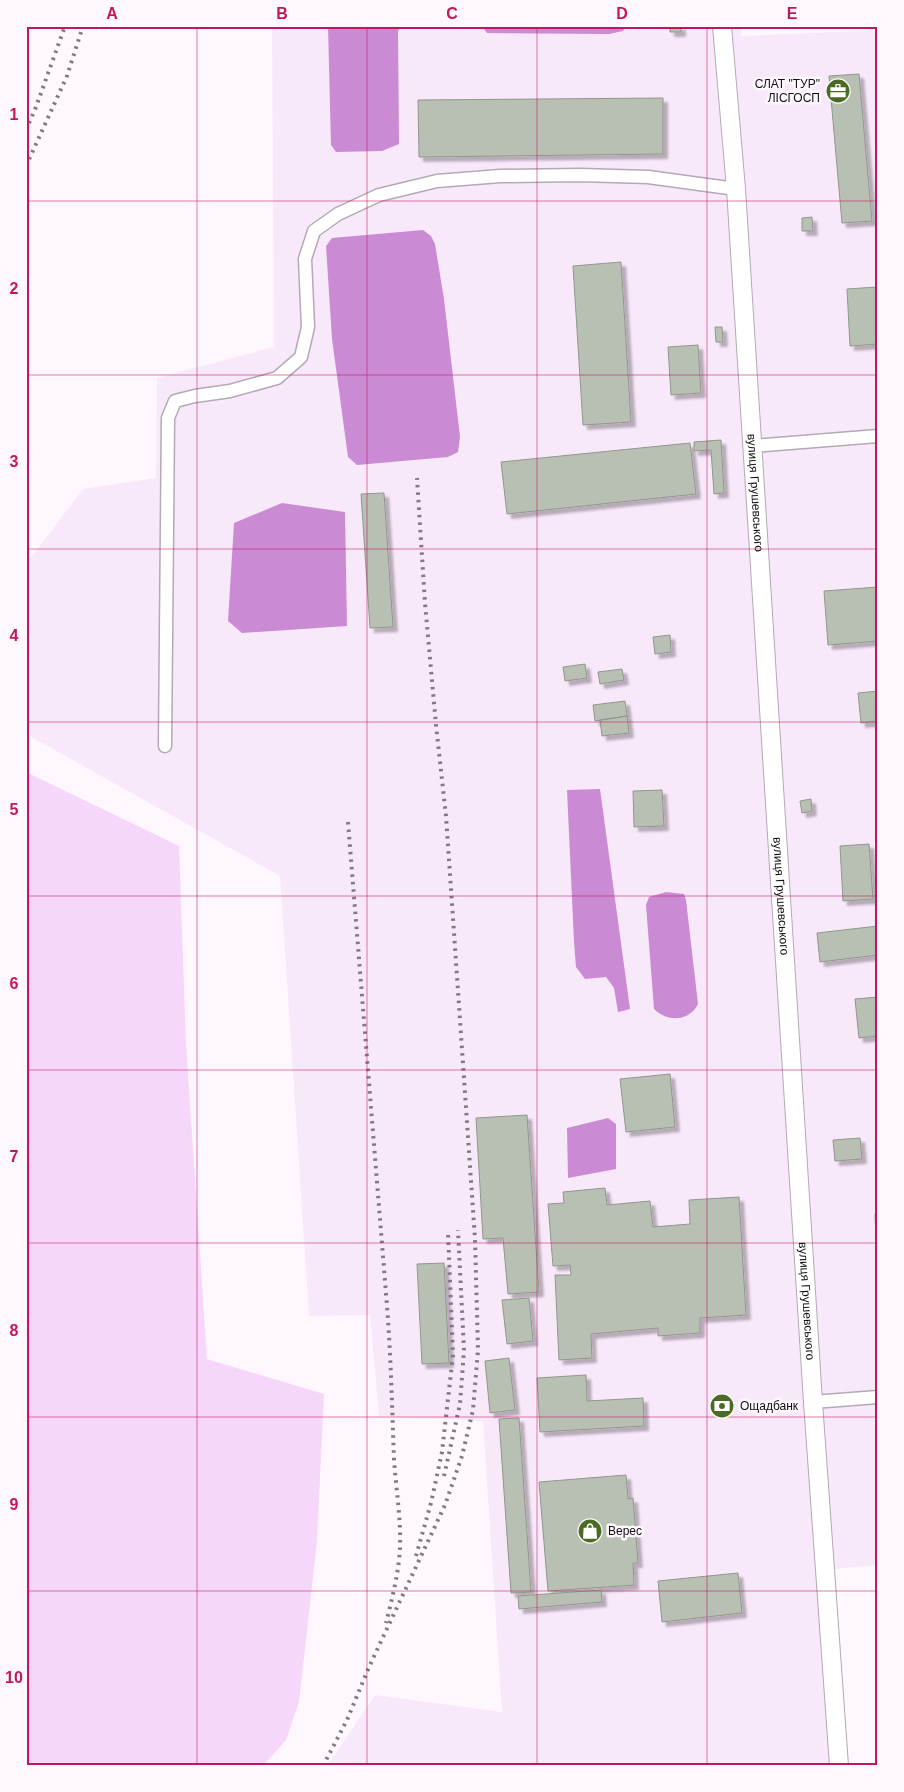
<svg xmlns="http://www.w3.org/2000/svg" width="904" height="1792" viewBox="0 0 904 1792" font-family="Helvetica,sans-serif">
  <style>
    .built { fill: #f8e9fa }
    .green { fill: #f6d6fb }
    .water { fill: #cb8ad4 }
    .building { fill: #b8bfb3; stroke: #91978c; filter: url(#shadow) }
    .lines { fill: none; stroke-linecap: round; stroke-linejoin: round }
    .street-casing { stroke: #b3aab4; stroke-width: 15 }
    .secondary-casing { stroke: #b3aab4; stroke-width: 20 }
    .street { stroke: #fff; stroke-width: 12 }
    .secondary { stroke: #fff; stroke-width: 18 }
    .rail { stroke: #7f7b80; stroke-width: 4; stroke-dasharray: 2.5 5; stroke-linecap: butt }
    .grid { fill: none; stroke: #c2185b; stroke-width: 1; stroke-opacity: 0.55 }
    .labels { text-anchor: middle; dominant-baseline: central; stroke-width: 5; stroke-linejoin: round; paint-order: stroke }
    .poi-label { font-size: 12px; fill: #120f13; stroke: #fef8fe; text-anchor: start }
    .street-label { font-size: 12px; fill: #120f13; stroke: #fef8fe }
    .neatline { fill: none; stroke: #c2185b; stroke-width: 2 }
    .grid-label { font-size: 16px; text-anchor: middle; font-weight: bold; fill: #c2185b }
  </style>
  <defs>
    <filter id="shadow"><feDropShadow dx="4.5" dy="4.5" stdDeviation="1" flood-color="#0004"/></filter>
  </defs>
  <rect width="100%" height="100%" fill="#fef8fe"/>
  <path class="built" d="M 272,26 L 741,26 L 741,36 L 878,30 L 878,1565 L 835,1569 L 849,1766 L 327,1766 L 375,1695 L 502,1712 L 483,1421 L 379,1416 L 370,1315 L 309,1316 L 280,876 L 26,734 L 26,564 L 83,489 L 156,478 L 157,378 L 274,347 Z"/>
  <path class="green" d="M 26,772 L 179,846 L 186,1043 L 207,1359 L 324,1394 L 317,1541 L 299,1702 L 286,1740 L 263,1766 L 28,1766 L 26,1729 Z"/>
  <path class="water" d="M 328,26 L 401,26 L 398,31 L 399,144 L 382,151 L 336,152 L 331,145 Z
    M 482,26 L 626,26 L 623,31 L 609,34 L 487,33 Z
    M 423,230 L 431,236 L 435,244 L 444,299 L 460,437 L 458,452 L 448,457 L 357,465 L 348,457 L 332,339 L 326,246 L 332,238 Z
    M 282,503 L 345,512 L 347,626 L 242,633 L 228,621 L 234,523 Z
    M 600,789 L 630,1009 L 618,1012 L 614,988 L 606,977 L 585,979 L 576,967 L 574,942 L 567,790 Z
    M 666,892 L 684,894 L 686,900 L 698,1004 C 689,1022 667,1022 654,1009 L 646,905 L 649,897 Z
    M 608,1118 L 616,1124 L 616,1169 L 568,1178 L 567,1128 Z"/>
  <path class="building" d="M 670,26 L 681,26 L 681,32 L 670,32 Z
    M 859,74 L 872,221 L 842,223 L 829,76 Z
    M 663,98 L 663,154 L 419,157 L 418,100 Z
    M 812,217 L 813,231 L 802,231 L 802,218 Z
    M 621,262 L 631,422 L 583,425 L 573,266 Z
    M 877,287 L 878,344 L 850,346 L 847,289 Z
    M 715,327 L 722,327 L 723,342 L 716,342 Z
    M 698,345 L 701,393 L 671,395 L 668,347 Z
    M 721,440 L 724,493 L 714,494 L 711,450 L 694,451 L 694,442 Z
    M 690,443 L 696,494 L 507,514 L 501,462 Z
    M 384,493 L 393,627 L 370,628 L 361,494 Z
    M 878,587 L 878,641 L 828,645 L 824,591 Z
    M 670,635 L 671,652 L 655,654 L 653,637 Z
    M 585,664 L 587,678 L 565,681 L 563,667 Z
    M 622,669 L 624,680 L 600,684 L 598,672 Z
    M 878,691 L 878,721 L 861,723 L 858,693 Z
    M 625,701 L 627,716 L 595,721 L 593,705 Z
    M 627,716 L 629,733 L 602,736 L 600,720 Z
    M 662,790 L 664,826 L 634,827 L 633,791 Z
    M 811,799 L 812,811 L 802,813 L 800,801 Z
    M 869,844 L 873,899 L 843,901 L 840,846 Z
    M 878,926 L 878,955 L 820,962 L 817,933 Z
    M 878,997 L 878,1036 L 859,1038 L 855,999 Z
    M 670,1074 L 675,1127 L 626,1132 L 620,1079 Z
    M 527,1115 L 539,1292 L 508,1294 L 503,1238 L 483,1239 L 476,1118 Z
    M 860,1138 L 862,1159 L 835,1161 L 833,1140 Z
    M 605,1188 L 607,1205 L 650,1201 L 653,1227 L 690,1224 L 689,1200 L 739,1197 L 746,1315 L 700,1318 L 700,1333 L 658,1336 L 658,1328 L 591,1334 L 592,1358 L 559,1360 L 555,1275 L 571,1275 L 570,1265 L 553,1266 L 548,1204 L 564,1203 L 563,1192 Z
    M 875,1214 L 878,1214 L 878,1265 L 877,1265 Z
    M 444,1263 L 449,1363 L 422,1364 L 417,1264 Z
    M 529,1298 L 533,1341 L 507,1344 L 502,1300 Z
    M 509,1358 L 515,1410 L 490,1413 L 485,1361 Z
    M 586,1375 L 587,1401 L 643,1398 L 644,1426 L 540,1432 L 537,1378 Z
    M 519,1418 L 531,1592 L 511,1593 L 499,1419 Z
    M 626,1475 L 628,1499 L 633,1498 L 638,1563 L 633,1563 L 634,1585 L 548,1591 L 539,1482 Z
    M 738,1573 L 742,1613 L 662,1622 L 658,1581 Z
    M 601,1590 L 602,1602 L 519,1609 L 518,1596 Z"/>
  <g class="lines">
    <defs>
      <path id="street" d="M 753,446 L 878,436
        M 165,746 L 168,418 L 175,401 L 195,396 L 230,391 L 277,378 L 301,357 L 308,327 L 305,259 L 314,231 L 338,214 L 379,195 L 437,181 L 500,176 L 580,175 L 648,177 L 736,189
        M 813,1402 L 878,1397"/>
      <g id="secondary">
        <path id="s1" d="M 722,26 L 736,189 L 813,1402 L 839,1766"/>
      </g>
    </defs>
    <use href="#street" class="street-casing"/>
    <use href="#secondary" class="secondary-casing"/>
    <use href="#street" class="street"/>
    <use href="#secondary" class="secondary"/>
    <path class="rail" d="M 26,130 L 36,107 L 65,26
      M 26,166 L 67,76 L 83,26
      M 348,822 L 387,1306 C 391,1357 392,1408 394,1459 C 396,1489 401,1518 400,1547 C 399,1572 392,1599 386,1623
      M 444,1476 L 460,1404 L 464,1350 L 458,1230
      M 416,1556 L 431,1503 L 442,1452 L 453,1355 L 448,1232
      M 323,1766 L 347,1720 L 369,1667 L 445,1505 L 462,1456 L 473,1410 L 478,1350 L 475,1239 L 446,816 L 436,725 L 425,603 L 417,478"/>
  </g>
  <path class="grid" d="M 197,26 L 197,1766M 367,26 L 367,1766M 537,26 L 537,1766M 707,26 L 707,1766M 26,201 L 878,201M 26,375 L 878,375M 26,549 L 878,549M 26,722 L 878,722M 26,896 L 878,896M 26,1070 L 878,1070M 26,1243 L 878,1243M 26,1417 L 878,1417M 26,1591 L 878,1591"/>
  <defs>
    <symbol id="office-disc" viewBox="-11 -11 22 22"><circle r="9.5" fill="#4a6b23" stroke="#fef8fe"/><path d="M-6-3h4V-5.5h4V-3h4V5H-6ZM-1-4.5V-3h2v-1.5ZM-6 0V1H6V0Z" fill="#fff"/></symbol>
    <symbol id="bank-disc" viewBox="-11 -11 22 22"><circle r="9.5" fill="#4a6b23" stroke="#fef8fe"/><path d="M-6-4H6V4H-6ZM0-2.3a2.3 2.3 0 1 0 0 4.6a2.3 2.3 0 1 0 0-4.6Z" fill="#fff"/></symbol>
    <symbol id="shop-disc" viewBox="-11 -11 22 22"><circle r="9.5" fill="#4a6b23" stroke="#fef8fe"/><path d="M-5-2.5h2.3a2.7 3.5 0 0 1 5.4 0H5L5.5 6h-11ZM-1.5-2.5h3a1.5 2.3 0 0 0-3 0Z" fill="#fff"/></symbol>
  </defs>
  <g fill-rule="evenodd">
    <use href="#office-disc" x="824" y="77" width="28" height="28"/>
    <use href="#bank-disc" x="708" y="1392" width="28" height="28"/>
    <use href="#shop-disc" x="576" y="1517" width="28" height="28"/>
  </g>
  <g class="labels">
    <g class="poi-label">
      <text x="820" y="84" text-anchor="end">СЛАТ "ТУР"<tspan x="820" dy="14">ЛІСГОСП</tspan></text>
      <text x="740" y="1406">Ощадбанк</text>
      <text x="608" y="1531">Верес</text>
    </g>
    <g class="street-label">
      <text stroke="none"><textPath href="#s1" startOffset="468">вулиця Грушевського</textPath></text>
      <text stroke="none"><textPath href="#s1" startOffset="872">вулиця Грушевського</textPath></text>
      <text stroke="none"><textPath href="#s1" startOffset="1278">вулиця Грушевського</textPath></text>
    </g>
  </g>
  <rect width="904" height="1792" fill="none" stroke="#fef8fe" stroke-width="55"/>
  <rect x="28" y="28" width="848" height="1736" class="neatline"/>
  <g class="grid-label">
    <text x="112" y="19">A</text>
    <text x="282" y="19">B</text>
    <text x="452" y="19">C</text>
    <text x="622" y="19">D</text>
    <text x="792" y="19">E</text>
    <text x="14" y="120">1</text>
    <text x="14" y="294">2</text>
    <text x="14" y="467">3</text>
    <text x="14" y="641">4</text>
    <text x="14" y="815">5</text>
    <text x="14" y="989">6</text>
    <text x="14" y="1162">7</text>
    <text x="14" y="1336">8</text>
    <text x="14" y="1510">9</text>
    <text x="14" y="1683">10</text>
  </g>
</svg>
